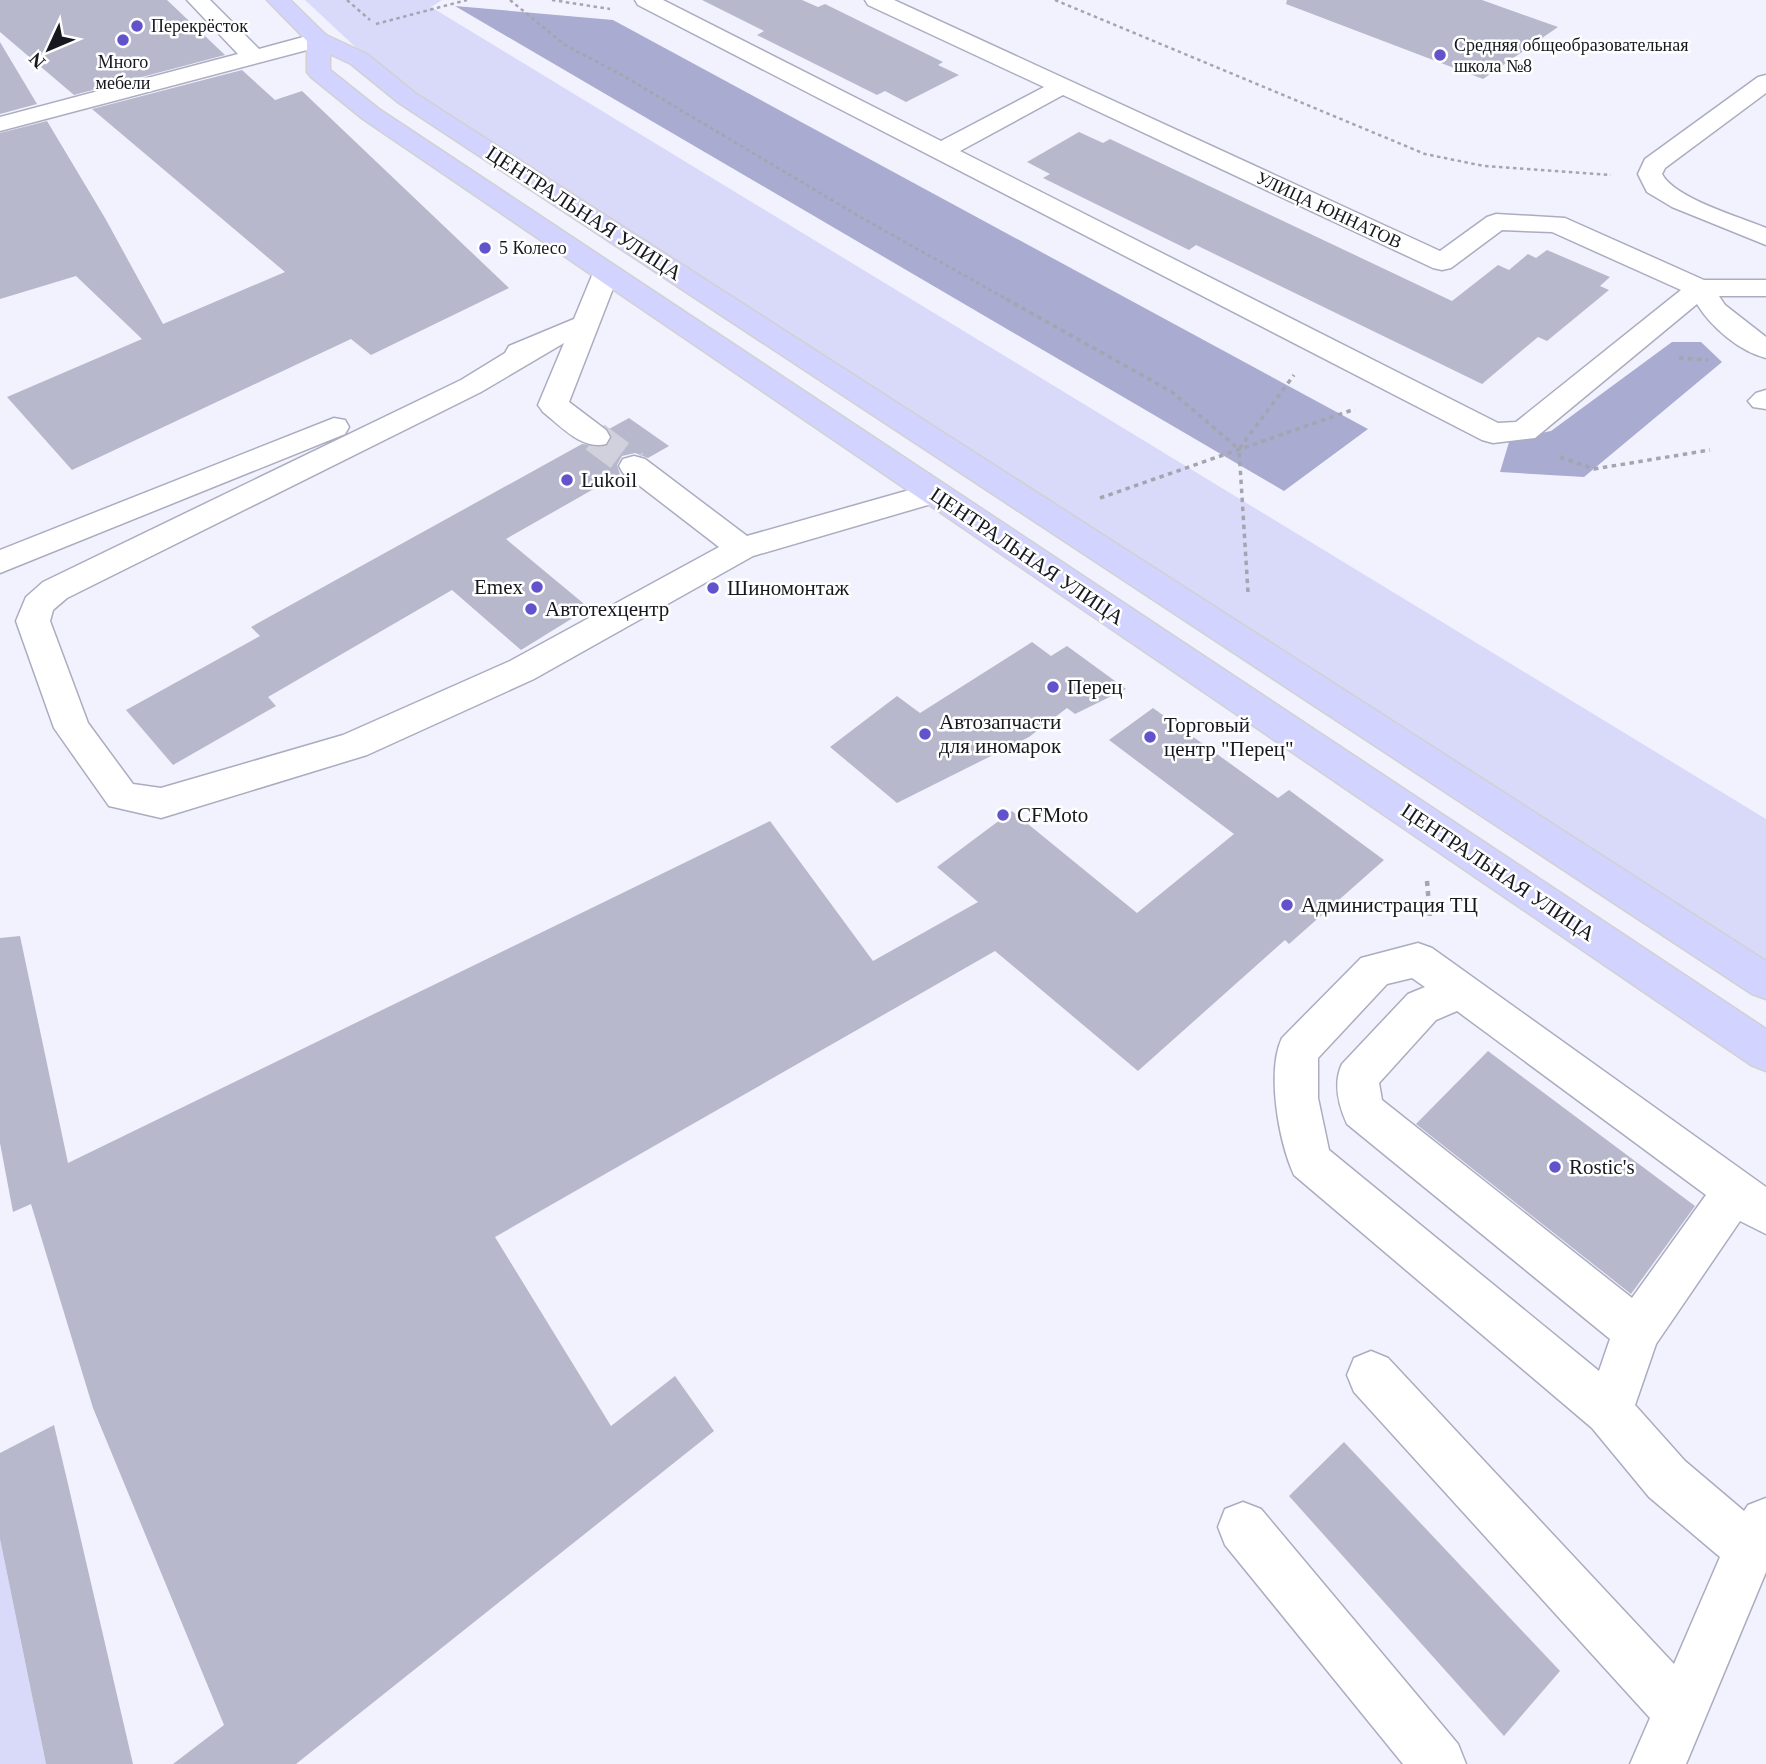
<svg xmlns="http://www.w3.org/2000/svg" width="1766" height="1764" viewBox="0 0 1766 1764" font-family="'Times New Roman',serif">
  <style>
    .green { fill: #d9dafa }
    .forest { fill: #a9abd0 }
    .building { fill: #b7b8cc }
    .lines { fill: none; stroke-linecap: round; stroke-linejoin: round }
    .minor-tunnel { stroke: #d0d1dd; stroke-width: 31; stroke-dasharray: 31 16; stroke-linecap: butt }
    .minor-casing { stroke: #abacbf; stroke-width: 3 }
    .major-casing { stroke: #d1d1d2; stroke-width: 3 }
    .path-far2 { stroke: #a4a5af; stroke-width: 2.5; stroke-dasharray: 3.5 3.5; stroke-linecap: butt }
    .path-far1 { stroke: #a4a5af; stroke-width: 3.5; stroke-dasharray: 4.5 4.5; stroke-linecap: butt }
    .path { stroke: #a4a5af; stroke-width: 4.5; stroke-dasharray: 5 5; stroke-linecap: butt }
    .minor { fill: #fff; fill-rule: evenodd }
    .major { fill: #d3d3ff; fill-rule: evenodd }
    .poi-dot { fill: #6153cb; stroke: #fff; stroke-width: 2.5 }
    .labels { text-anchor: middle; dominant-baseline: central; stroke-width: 5; stroke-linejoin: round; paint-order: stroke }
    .far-poi-label { font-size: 18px; fill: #17181f; stroke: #fff; text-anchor: start }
    .far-street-label { font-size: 18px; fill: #17181f; stroke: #fff }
    .street-label { font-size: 21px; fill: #17181f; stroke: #fff }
    .poi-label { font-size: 21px; fill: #17181f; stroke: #fff; text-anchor: start }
  </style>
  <rect width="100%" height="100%" fill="#f1f2fe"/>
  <path class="green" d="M 305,0 L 442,0 L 431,7 L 1766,819 L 1766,969 L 414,95 L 365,56 Z
    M 0,1539 L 46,1764 L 0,1764 Z"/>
  <path class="forest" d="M 455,6 L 613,20 L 1368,429 L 1284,491 Z
    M 1672,342 L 1701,342 L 1722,362 L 1584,477 L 1500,472 L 1510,439 L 1551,431 Z"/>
  <path class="building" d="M 0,0 L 167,0 L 225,55 L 74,95 L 0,32 Z
    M 702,0 L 802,0 L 818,7 L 825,4 L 943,62 L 938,65 L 959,75 L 906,102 L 885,91 L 877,95 L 757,35 L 764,31 Z
    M 1287,0 L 1482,0 L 1558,27 L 1483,79 L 1286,4 Z
    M 0,42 L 37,104 L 0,114 Z
    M 242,70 L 275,100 L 302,91 L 509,288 L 371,355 L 351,339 L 72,470 L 7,397 L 142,339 L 76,276 L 0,299 L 0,133 L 47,121 L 105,218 L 163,324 L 285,272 L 92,109 Z
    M 1079,132 L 1103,143 L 1110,139 L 1452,301 L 1498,265 L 1509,270 L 1528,254 L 1536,258 L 1547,250 L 1610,277 L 1600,286 L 1609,290 L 1547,341 L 1538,337 L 1482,384 L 1196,245 L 1189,250 L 1043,178 L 1050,174 L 1027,162 Z
    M 629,418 L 669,446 L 648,458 L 635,453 L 622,456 L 617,465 L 620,474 L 506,539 L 589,608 L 521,650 L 452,590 L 268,697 L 276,706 L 173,765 L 126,710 L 260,636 L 251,627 L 582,444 L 606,447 L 612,438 L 609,429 Z
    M 1032,642 L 1051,656 L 1067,646 L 1126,689 L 1075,714 L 1067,708 L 1029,737 L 897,803 L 830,747 L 897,696 L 920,713 Z
    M 1153,708 L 1278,798 L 1289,790 L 1384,860 L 1289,944 L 1285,940 L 1138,1071 L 995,951 L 495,1237 L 611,1426 L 675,1376 L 714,1431 L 296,1764 L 173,1764 L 224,1725 L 93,1408 L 31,1204 L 13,1212 L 0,1143 L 0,938 L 20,936 L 68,1163 L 770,821 L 873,961 L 978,902 L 937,867 L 1012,811 L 1137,913 L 1234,834 L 1109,740 Z
    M 1488,1051 L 1695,1206 L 1631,1294 L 1416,1124 Z
    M 54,1425 L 68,1484 L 133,1764 L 46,1764 L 0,1539 L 0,1453 Z
    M 1344,1442 L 1560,1671 L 1504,1736 L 1289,1496 Z"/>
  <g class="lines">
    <path class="minor-tunnel" d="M 595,437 L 634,466"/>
    <defs>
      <path id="minor" d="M 187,0 L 210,0 L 259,49 L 318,33 L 326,35 L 329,40 L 326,45 L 0,131 L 0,117 L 238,54 Z
        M 635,0 L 663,0 L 941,141 L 1044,87 L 868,5 L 865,0 L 894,0 L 1440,251 L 1487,217 L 1496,214 L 1565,218 L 1704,280 L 1766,280 L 1766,296 L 1719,296 L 1725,305 L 1766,337 L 1766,358 C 1739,351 1711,327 1697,304 L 1535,438 L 1493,443 L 1482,440 L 638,5 ZM 1063,95 L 1433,268 L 1442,270 L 1451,268 L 1502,230 L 1552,232 L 1681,290 L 1516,422 L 1498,423 L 960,151 Z
        M 1766,75 L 1766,93 L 1665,168 L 1662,174 C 1674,198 1740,217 1766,228 L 1766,245 L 1672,207 L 1647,192 L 1638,174 L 1645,159 L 1758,77 Z
        M 606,265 L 616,267 L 619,273 L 569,402 L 606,430 L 610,437 L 606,444 C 581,450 561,426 543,412 L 538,405 L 564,343 L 481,392 L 67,598 L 53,610 L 50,621 L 88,723 L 133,784 L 161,788 L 343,735 L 510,661 L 719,547 L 623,473 L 619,466 L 623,459 L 634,456 L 645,459 L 747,536 L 934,483 L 945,486 L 950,493 L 945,500 L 753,556 L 534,679 L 367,755 L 161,818 L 109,806 L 54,728 L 16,621 L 26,597 L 43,582 L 461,380 L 505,353 L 509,346 L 574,319 L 593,273 L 596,267 Z
        M 1766,390 L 1766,409 L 1753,407 L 1748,401 L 1756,393 Z
        M 334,418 L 345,420 L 349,427 L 345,434 L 0,573 L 0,550 Z
        M 1418,943 L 1432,948 L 1766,1187 L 1766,1234 L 1740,1221 L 1656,1344 L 1635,1405 L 1685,1461 L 1744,1511 L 1748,1505 L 1766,1498 L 1766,1572 L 1686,1764 L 1630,1764 L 1650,1718 L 1354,1392 L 1347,1375 L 1354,1358 L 1371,1351 L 1388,1358 L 1674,1664 L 1720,1557 L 1649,1497 L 1592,1428 L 1294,1175 C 1279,1142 1266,1072 1282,1038 L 1361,958 ZM 1412,978 L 1425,987 L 1408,994 L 1342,1064 C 1333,1083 1338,1104 1347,1124 L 1610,1339 L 1599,1371 L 1329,1150 L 1318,1098 L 1318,1058 L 1387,984 ZM 1457,1011 L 1706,1195 L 1632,1298 L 1382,1100 L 1379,1083 L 1436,1020 Z
        M 1243,1502 L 1261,1509 L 1458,1744 L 1466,1764 L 1403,1764 L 1225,1545 L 1218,1527 L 1225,1509 Z"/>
      <path id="major" d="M 267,0 L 290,0 L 326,35 L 367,54 L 415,93 L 1766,961 L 1766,999 L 1752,994 L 399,103 L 351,64 L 330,54 L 330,70 L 379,109 L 1766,1029 L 1766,1071 L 1751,1065 L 363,119 L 311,77 L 307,72 L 307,41 Z"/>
    </defs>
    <use href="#minor" class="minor-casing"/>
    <use href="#major" class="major-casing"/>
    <path class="path-far2" d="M 347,0 L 370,20
      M 510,0 L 565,45 L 622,75 L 862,218 L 1010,301
      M 552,0 L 610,9
      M 1055,0 L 1425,154 L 1484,166 L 1611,175
      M 376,24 L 467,0"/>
    <path class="path-far1" d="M 1006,299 L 1172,392 L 1239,449
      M 1679,358 L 1708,360
      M 1560,457 L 1594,469 L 1710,450
      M 1100,498 L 1355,409
      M 1248,592 L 1239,449 L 1294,375"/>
    <path class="path" d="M 1427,881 L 1430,918"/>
    <use href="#minor" class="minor"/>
    <use href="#major" class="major"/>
  </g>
  <g class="poi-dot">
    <circle cx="137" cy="26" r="7"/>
    <circle cx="123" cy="40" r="7"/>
    <circle cx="1440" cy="55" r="7"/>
    <circle cx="485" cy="248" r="7"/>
    <circle cx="567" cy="480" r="7"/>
    <circle cx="537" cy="587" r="7"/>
    <circle cx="713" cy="588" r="7"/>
    <circle cx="531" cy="609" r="7"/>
    <circle cx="1053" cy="687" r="7"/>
    <circle cx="925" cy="734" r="7"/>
    <circle cx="1150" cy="737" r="7"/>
    <circle cx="1003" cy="815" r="7"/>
    <circle cx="1287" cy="905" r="7"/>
    <circle cx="1555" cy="1167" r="7"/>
  </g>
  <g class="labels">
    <g class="far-poi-label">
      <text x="151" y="26">Перекрёсток</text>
      <text x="1454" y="45">Средняя общеобразовательная<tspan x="1454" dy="21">школа №8</tspan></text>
      <text x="123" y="62" text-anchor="middle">Много<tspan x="123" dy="21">мебели</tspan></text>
      <text x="499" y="248">5 Колесо</text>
    </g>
    <g class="far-street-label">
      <text transform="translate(1329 210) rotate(25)">УЛИЦА ЮННАТОВ</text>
    </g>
    <g class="street-label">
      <text transform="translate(584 213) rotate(33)">ЦЕНТРАЛЬНАЯ УЛИЦА</text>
      <text transform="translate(1027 556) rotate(34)">ЦЕНТРАЛЬНАЯ УЛИЦА</text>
      <text transform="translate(1498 872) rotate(34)">ЦЕНТРАЛЬНАЯ УЛИЦА</text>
    </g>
    <g class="poi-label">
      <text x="581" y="480">Lukoil</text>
      <text x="523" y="587" text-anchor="end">Emex</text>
      <text x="727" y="588">Шиномонтаж</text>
      <text x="545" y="609">Автотехцентр</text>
      <text x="1067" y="687">Перец</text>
      <text x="939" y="722">Автозапчасти<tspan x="939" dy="24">для иномарок</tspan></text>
      <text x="1164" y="725">Торговый<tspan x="1164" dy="24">центр "Перец"</tspan></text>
      <text x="1017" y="815">CFMoto</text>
      <text x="1301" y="905">Администрация ТЦ</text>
      <text x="1569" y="1167">Rostic's</text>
    </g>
  </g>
  <g transform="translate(49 49) rotate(226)" stroke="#ffffff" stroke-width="5" paint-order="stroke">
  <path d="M0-5L12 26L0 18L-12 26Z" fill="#17181f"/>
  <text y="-10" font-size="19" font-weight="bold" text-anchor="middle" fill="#17181f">N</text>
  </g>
</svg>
